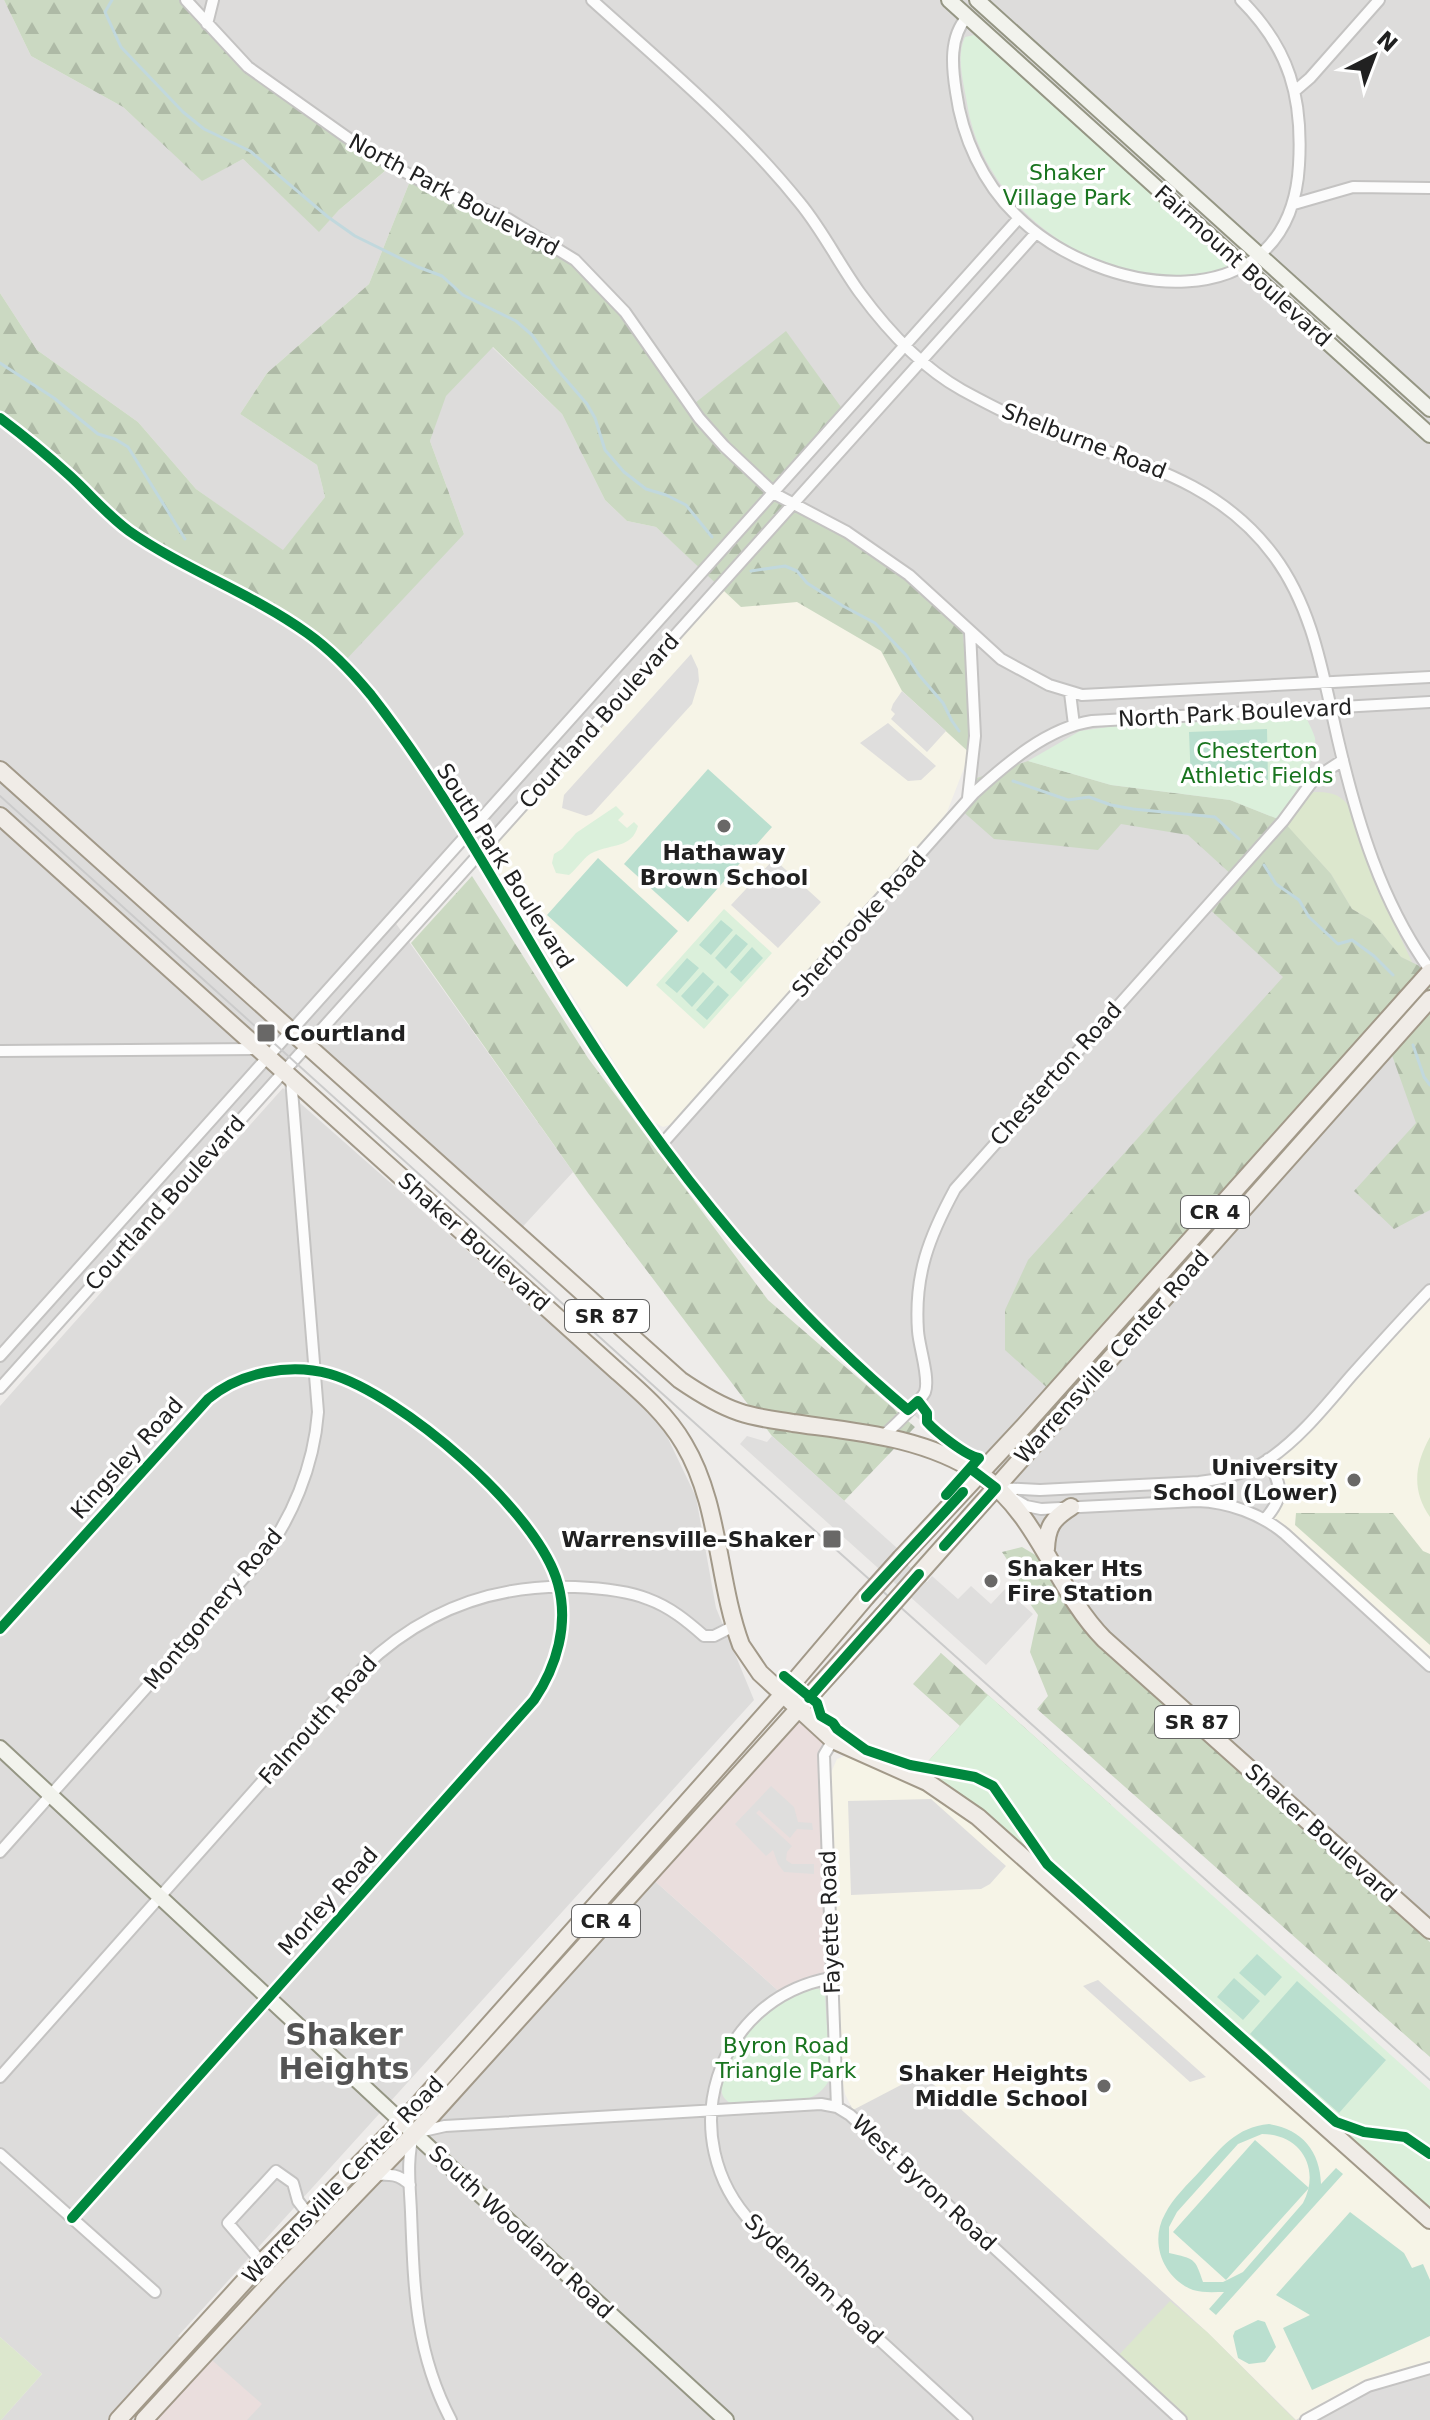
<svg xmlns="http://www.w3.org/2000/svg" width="1430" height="2420" viewBox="0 0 1430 2420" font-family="'DejaVu Sans',sans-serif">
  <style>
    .residential { fill: #dddcdb }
    .commercial { fill: #eadedd }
    .education { fill: #f6f4e7 }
    .grass { fill: #dce7cd }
    .forest { fill: url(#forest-firs) }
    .park { fill: #dbf0db }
    .pitch { fill: #badfcf; fill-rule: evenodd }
    .parking { fill: #dfdedd }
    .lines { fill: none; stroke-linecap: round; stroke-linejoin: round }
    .stream { stroke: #c1d8dd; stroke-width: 3 }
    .street-casing { stroke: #c4c3c2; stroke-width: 14 }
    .secondary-casing { stroke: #959684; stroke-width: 18 }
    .primary-casing { stroke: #a29989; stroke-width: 20 }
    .street { stroke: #fcfcfc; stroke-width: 10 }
    .secondary { stroke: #f2f3ed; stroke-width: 14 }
    .primary { stroke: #f0ece7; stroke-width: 16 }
    .tram { stroke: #cbcbcb; stroke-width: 2 }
    .primary-bridge-casing { stroke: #a29989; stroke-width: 20; stroke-linecap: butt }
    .primary-bridge { stroke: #f0ece7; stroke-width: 16 }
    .cycleway-casing { stroke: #fff; stroke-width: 15 }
    .cycleway { stroke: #00873e; stroke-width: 10 }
    .poi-dot { fill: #696867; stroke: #fff; stroke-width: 3 }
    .labels { text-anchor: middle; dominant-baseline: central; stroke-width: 7; stroke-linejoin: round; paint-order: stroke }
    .shield { fill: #fff; stroke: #646464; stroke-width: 2 }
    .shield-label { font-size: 20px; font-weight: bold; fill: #212121 }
    .park-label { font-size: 22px; fill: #19741f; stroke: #fff }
    .street-label { font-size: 22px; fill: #212121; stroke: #fff }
    .poi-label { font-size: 22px; font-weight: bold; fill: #212121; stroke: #fff; text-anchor: end }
    .district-label { font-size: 30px; font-weight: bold; fill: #545454; stroke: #fff }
  </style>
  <defs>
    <pattern id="forest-firs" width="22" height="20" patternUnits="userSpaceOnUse" patternTransform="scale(2)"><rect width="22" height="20" fill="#cbd9c2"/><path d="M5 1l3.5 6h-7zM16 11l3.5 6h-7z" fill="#aebaa6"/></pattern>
  </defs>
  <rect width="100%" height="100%" fill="#eeecea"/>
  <path class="residential" d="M 0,0 L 4,0 L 31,56 L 123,107 L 202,180 L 243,159 L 319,231 L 339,210 L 391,166 L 248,67 L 186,0 L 1430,0 L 1430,1930 L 1104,1639 L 1046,1549 L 968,1460 L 908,1410 L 781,1291 L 662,1144 L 967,800 L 972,774 L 970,632 L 775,494 L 845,414 L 786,332 L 691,406 L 412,176 L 369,284 L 267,373 L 240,414 L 317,465 L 325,497 L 283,551 L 196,489 L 138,422 L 37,350 L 0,293 Z
    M 492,347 L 562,414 L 605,500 L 627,521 L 656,527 L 720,586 L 479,854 L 467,837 L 392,918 L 573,1172 L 516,1234 L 306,1045 L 0,1388 L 0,418 L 277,613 L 464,534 L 430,441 L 445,396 Z
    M 283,1088 L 626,1391 L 663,1428 L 696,1497 L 716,1608 L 754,1700 L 178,2336 L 186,2343 L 402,2122 L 413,2133 L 648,1875 L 783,1995 L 831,1978 L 842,2109 L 922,2074 L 1430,2219 L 1430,2420 L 1,2420 L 42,2374 L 0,2337 L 0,1406 Z"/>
  <path class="commercial" d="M 798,1709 L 833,1740 L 826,1750 L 831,1978 L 783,1995 L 648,1875 Z
    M 205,2354 L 262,2404 L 247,2420 L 151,2420 Z"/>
  <path class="education" d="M 783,524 L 969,746 L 966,763 L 947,812 L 928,839 L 675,1123 L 663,1127 L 652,1121 L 638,1100 L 561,978 L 490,858 L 490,850 Z
    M 1430,1290 L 1430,1666 L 1265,1519 L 1278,1503 L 1268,1459 Z
    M 847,1755 L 941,1795 L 1430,2226 L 1430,2363 L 1372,2380 L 1321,2404 L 1296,2420 L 1207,2332 L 922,2074 L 853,2110 L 845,2094 L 842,2078 L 830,1775 L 837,1759 Z"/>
  <path class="grass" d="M 1314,792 C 1328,792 1339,793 1348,805 L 1374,881 L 1412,962 L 1401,957 L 1371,920 L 1352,909 L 1331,874 L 1286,825 L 1302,801 Z
    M 1430,1437 L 1430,1517 C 1411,1490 1415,1464 1430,1437 Z
    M 1170,2301 L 1207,2332 L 1295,2420 L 1181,2420 L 1115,2359 Z
    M 0,2337 L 42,2374 L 1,2420 L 0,2420 Z"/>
  <path class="forest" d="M 4,0 L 186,0 L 227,47 L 392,165 L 339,210 L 319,232 L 243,159 L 202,181 L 123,107 L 31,56 Z
    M 412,176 L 508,219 L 575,260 L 625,312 L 691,406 L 786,331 L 846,414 L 775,494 L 869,546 L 962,624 L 977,778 L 1028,761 L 1111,785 L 1230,800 L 1283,821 L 1331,874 L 1352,909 L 1371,920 L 1401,957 L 1430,971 L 1430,1210 L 1394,1229 L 1354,1191 L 1416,1123 L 1382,1027 L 1053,1393 L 1005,1350 L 1005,1310 L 1028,1260 L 1283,977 L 1206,906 L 1233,876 L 1188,835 L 1121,824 L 1098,850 L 994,839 L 960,809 L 973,756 L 902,691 L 881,651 L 797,602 L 741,607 L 656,527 L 627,521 L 605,500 L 562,414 L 493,347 L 446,396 L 430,441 L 464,534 L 343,663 L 310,635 L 159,551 L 0,418 L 0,293 L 37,350 L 138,422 L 196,489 L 283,550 L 325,497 L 317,465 L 240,414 L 267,373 L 369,284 Z
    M 472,876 L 588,1058 L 768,1300 L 915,1427 L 844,1501 L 772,1436 L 588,1193 L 411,943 Z
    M 1296,1513 L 1393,1513 L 1423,1551 L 1430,1554 L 1430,1645 L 1295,1525 Z
    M 1022,1547 L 1037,1556 L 1068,1608 L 1095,1643 L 1430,1942 L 1430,2057 L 1037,1709 L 1048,1696 L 1030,1652 L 1038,1615 L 1021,1591 L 1018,1576 L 1002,1552 Z
    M 941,1653 L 1111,1805 L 923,1767 L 960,1726 L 913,1684 Z"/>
  <path class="park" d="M 974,35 L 1237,271 C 1215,273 1192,278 1170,277 C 1077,274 985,201 968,109 C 965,87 955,58 965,37 Z
    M 1305,715 C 1308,722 1313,731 1315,738 C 1318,761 1290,801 1278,819 L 1230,800 L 1111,785 L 1028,761 L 1080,731 L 1115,726 Z
    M 616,806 L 624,814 L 618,820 L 627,828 L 634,822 L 638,826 C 632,848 612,844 594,852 C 584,856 578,868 569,875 L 556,873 L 552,863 L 554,854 L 562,849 L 576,833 Z
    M 724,909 L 772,953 L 704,1029 L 656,985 Z
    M 988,1695 L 1430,2090 L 1430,2220 L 1000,1835 L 915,1776 Z
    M 812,1988 L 819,1989 L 825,1995 L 830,2078 C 816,2112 764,2103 732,2104 C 717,2096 721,2085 726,2071 C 739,2036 774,1999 812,1988 Z"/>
  <path class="pitch" d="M 1267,729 L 1268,780 L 1191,783 L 1189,732 Z
    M 708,769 L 772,827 L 688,922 L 624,864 Z
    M 598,858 L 678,931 L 627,987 L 547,915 Z
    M 721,920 L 733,930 L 711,955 L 699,945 Z
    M 736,934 L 748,944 L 726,969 L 715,958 Z
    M 752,947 L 763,958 L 741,982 L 730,972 Z
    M 687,958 L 699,968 L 677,993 L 665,983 Z
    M 703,972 L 714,982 L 692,1007 L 681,996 Z
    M 718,985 L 729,995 L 707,1020 L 696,1010 Z
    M 1257,1954 L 1282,1977 L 1265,1996 L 1239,1973 Z
    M 1234,1978 L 1260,2001 L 1243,2020 L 1217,1997 Z
    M 1297,1981 L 1386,2060 L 1339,2113 L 1250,2034 Z
    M 1269,2124 C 1302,2129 1320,2151 1321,2184 L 1336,2168 L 1343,2174 L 1216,2315 L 1209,2309 L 1224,2292 C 1214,2292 1203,2293 1193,2290 C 1163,2278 1149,2242 1165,2214 C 1173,2198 1188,2184 1200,2171 C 1221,2148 1236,2127 1269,2124 ZM 1262,2134 C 1301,2134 1321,2169 1303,2203 L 1243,2272 L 1223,2282 L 1203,2282 C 1195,2258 1195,2259 1169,2253 L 1169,2227 L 1177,2212 L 1238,2144 Z
    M 1255,2140 L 1309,2188 L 1226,2280 L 1173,2232 Z
    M 1350,2212 L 1404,2253 L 1412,2268 L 1423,2264 L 1430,2280 L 1430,2336 L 1312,2390 L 1283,2328 L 1310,2315 L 1276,2295 Z
    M 1258,2320 L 1265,2322 L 1276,2347 L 1265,2362 L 1249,2364 L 1238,2358 L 1233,2336 L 1235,2331 Z"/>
  <path class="parking" d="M 691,654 L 698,669 L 699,681 L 692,704 L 592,814 L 586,816 L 562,808 L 564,795 Z
    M 902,691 L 946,731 L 927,752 L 891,719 L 895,714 L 891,710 L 893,704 Z
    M 888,723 L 936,766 L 921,780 L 908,781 L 860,743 Z
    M 774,859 L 821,902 L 778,948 L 731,905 Z
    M 747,1436 L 767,1442 L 772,1436 L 897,1548 L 894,1553 L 927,1582 L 932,1576 L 958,1599 L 971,1586 L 991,1604 L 1005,1589 L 1033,1614 L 986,1665 L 740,1444 Z
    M 771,1786 L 794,1807 L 798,1822 L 812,1823 L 813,1830 L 797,1829 L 790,1838 L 759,1810 L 756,1813 L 792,1846 L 787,1852 L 786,1860 L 792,1864 L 814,1864 L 814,1874 L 784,1872 L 778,1864 L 773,1850 L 766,1856 L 735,1824 Z
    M 931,1799 L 1006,1866 L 990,1884 L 981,1889 L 851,1895 L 848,1801 Z
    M 1098,1980 L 1206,2077 L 1190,2082 L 1083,1986 Z"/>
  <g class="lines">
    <path class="stream" d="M 112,0 L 105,12 L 121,47 L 183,112 L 204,129 L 250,151 L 328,217 L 355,236 L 418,267 L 442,276 L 463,295 L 516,321 L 532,335 L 555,367 L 587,404 L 595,418 L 605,450 L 624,472 L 646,489 L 666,495 L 686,505 L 712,537
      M 0,363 L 54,398 L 98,434 L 115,439 L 128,447 L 185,539
      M 751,571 L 785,566 L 797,571 L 807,583 L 843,606 L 875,623 L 906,655 L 919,675 L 943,703 L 952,721 L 959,731
      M 1013,781 L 1068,800 L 1089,797 L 1111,805 L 1133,809 L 1215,817 L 1239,839
      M 1264,865 L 1276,884 L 1299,900 L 1309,917 L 1338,944 L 1352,940 L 1374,956 L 1393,975
      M 1413,1045 L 1424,1077 L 1430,1085"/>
    <defs>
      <path id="street" d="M 186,0 L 248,67 L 362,148 L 437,190 L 508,219 L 575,260 L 625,312 L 699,418 L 724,446 L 775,494 L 847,532 L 909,575 L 1001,659 L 1049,685 L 1082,695 L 1430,677
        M 592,0 C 664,65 739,127 800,203 C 823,231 839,264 860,293 C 888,331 921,367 962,390 C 984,402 1006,414 1029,423 C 1119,461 1211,471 1274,556 C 1314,610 1323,676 1338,740 C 1357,821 1381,902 1430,970
        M 967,17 C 949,37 952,67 956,92 C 962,137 983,183 1016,215 C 1100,299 1290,325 1299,165 C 1303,98 1290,49 1241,0
        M 207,24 L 213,0
        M 1296,90 L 1310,78 L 1379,0
        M 1294,204 L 1353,187 L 1430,188
        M 0,418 C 24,436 47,455 69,475 C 89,493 107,515 129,531 C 185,570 251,593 307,633 C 331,650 352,672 371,695 C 444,788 501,895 562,996 C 656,1150 770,1294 908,1410
        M 1070,693 L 1074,725
        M 968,798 L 975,736 L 970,632
        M 0,1051 L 258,1049
        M 662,1144 L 974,793 C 1007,763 1047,728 1092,721 L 1430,702
        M 0,1356 L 1019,218
        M 0,1388 L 1036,233
        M 882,1436 C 889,1432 922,1399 925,1392 C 930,1378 919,1347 918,1331 C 914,1275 929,1237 955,1189 L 1283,821 L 1314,779 L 1343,760
        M 998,1488 L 1040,1490 L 1199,1482 C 1222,1479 1249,1473 1269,1459 C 1301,1437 1326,1405 1351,1376 C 1377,1347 1403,1318 1430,1290
        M 1011,1497 L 1026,1506 L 1041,1509 L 1197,1501 C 1229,1502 1261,1514 1285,1534 L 1430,1666
        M 1265,1519 C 1286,1495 1281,1487 1268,1459
        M 0,1629 L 208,1399 C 240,1372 290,1363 330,1374 C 400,1394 539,1512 558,1584 C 569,1624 557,1666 534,1700 L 72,2218
        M 833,1740 L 824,1755 L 837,2107
        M 0,1852 L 258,1562 C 292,1521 314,1465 318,1412 L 291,1078
        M 831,1978 C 714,1999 672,2139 753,2224 L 967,2420
        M 0,2077 L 363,1668 C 422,1611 493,1584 575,1587 C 599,1588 626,1590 648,1599 C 670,1607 687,1621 704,1636 L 714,1636 L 734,1626
        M 0,2154 L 155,2292
        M 375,2175 C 390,2174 399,2174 410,2185
        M 275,2278 L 228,2223 L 276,2171 L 293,2183 L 298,2201 L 308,2214
        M 451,2420 C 415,2352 414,2288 411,2212 C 410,2187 406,2158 414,2133 L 445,2126 L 821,2104 L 837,2107 L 850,2115 L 1181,2420
        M 1306,2420 L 1368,2386 L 1430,2368"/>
      <path id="secondary" d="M 949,0 L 1430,435
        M 977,0 L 1430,409
        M 0,1748 L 476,2191 L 726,2420"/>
      <path id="primary" d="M 0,770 L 680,1380 C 699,1393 718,1405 739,1412 C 756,1418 775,1420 793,1423 C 857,1432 925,1437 980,1474 C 1040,1516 1055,1589 1104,1639 L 1430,1930
        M 0,816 L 618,1372 C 643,1394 667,1415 684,1444 C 720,1504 717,1580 741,1645 L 760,1673 L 833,1740 L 927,1782 L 978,1817 L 1430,2220
        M 1046,1549 C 1047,1527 1052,1519 1071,1507
        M 901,1558 L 1025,1425 L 1430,972
        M 919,1574 L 1430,999
        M 118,2420 L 261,2263 L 417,2106 L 793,1683 L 866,1597
        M 144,2420 L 275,2278 L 432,2115 L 883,1615"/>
    </defs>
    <use href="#street" class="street-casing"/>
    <use href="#secondary" class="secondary-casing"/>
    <use href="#primary" class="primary-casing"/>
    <use href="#street" class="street"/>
    <use href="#secondary" class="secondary"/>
    <use href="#primary" class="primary"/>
    <path class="tram" d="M 0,796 L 748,1471 L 1430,2080"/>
    <defs>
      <path id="primary-bridge" d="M 866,1597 L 901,1558
        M 883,1615 L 919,1574"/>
    </defs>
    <use href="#primary-bridge" class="primary-bridge-casing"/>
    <use href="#primary-bridge" class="primary-bridge"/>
    <defs>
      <path id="cycleway" d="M 0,418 C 24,436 47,455 69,475 C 89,493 107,515 129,531 C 185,570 251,593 307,633 C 331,650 352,672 371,695 C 444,788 501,895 562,996 C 656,1150 770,1294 908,1410 L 918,1401 L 927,1413 L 927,1422 C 936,1432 966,1456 979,1458 L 946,1495
        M 944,1546 L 996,1488 L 971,1469
        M 866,1597 L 963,1492
        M 0,1629 L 208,1399 C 240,1372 290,1363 330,1374 C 400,1394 539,1512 558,1584 C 569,1624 557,1666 534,1700 L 72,2218
        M 784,1676 L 817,1703 L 821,1716 L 833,1723 L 837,1729 L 866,1750 L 910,1765 L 975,1777 L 993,1786 L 1047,1864 L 1336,2122 L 1364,2132 L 1405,2137 L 1430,2154
        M 809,1698 L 919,1574"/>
    </defs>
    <use href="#cycleway" class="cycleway-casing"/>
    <use href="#cycleway" class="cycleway"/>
  </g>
  <g class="poi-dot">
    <circle cx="724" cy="826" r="8"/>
    <rect x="256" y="1023" width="20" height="20" rx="4"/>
    <circle cx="1354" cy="1480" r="8"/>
    <rect x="822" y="1529" width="20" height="20" rx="4"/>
    <circle cx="991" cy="1581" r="8"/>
    <circle cx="1104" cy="2086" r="8"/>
  </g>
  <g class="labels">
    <g class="shield">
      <rect x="1181" y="1196" width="68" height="32" rx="6"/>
      <rect x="565" y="1300" width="84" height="32" rx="6"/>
      <rect x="1155" y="1706" width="84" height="32" rx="6"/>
      <rect x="572" y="1905" width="68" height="32" rx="6"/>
    </g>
    <g class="shield-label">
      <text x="1215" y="1212">CR 4</text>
      <text x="607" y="1316">SR 87</text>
      <text x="1197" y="1722">SR 87</text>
      <text x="606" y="1921">CR 4</text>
    </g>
    <g class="park-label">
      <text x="1067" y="172">Shaker<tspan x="1067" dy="25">Village Park</tspan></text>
      <text x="1257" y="750">Chesterton<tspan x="1257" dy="25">Athletic Fields</tspan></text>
      <text x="786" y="2045">Byron Road<tspan x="786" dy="25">Triangle Park</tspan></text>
    </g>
    <g class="street-label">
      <text transform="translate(454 195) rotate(28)">North Park Boulevard</text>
      <text transform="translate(1243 266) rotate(42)">Fairmount Boulevard</text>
      <text transform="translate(1084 441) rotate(21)">Shelburne Road</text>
      <text transform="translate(1235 713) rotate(-3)">North Park Boulevard</text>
      <text transform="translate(599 721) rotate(-48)">Courtland Boulevard</text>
      <text transform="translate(505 866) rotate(58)">South Park Boulevard</text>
      <text transform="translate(859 924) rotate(-48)">Sherbrooke Road</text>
      <text transform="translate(1056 1074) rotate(-48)">Chesterton Road</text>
      <text transform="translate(165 1203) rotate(-48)">Courtland Boulevard</text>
      <text transform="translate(474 1242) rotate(42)">Shaker Boulevard</text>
      <text transform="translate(1112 1357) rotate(-48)">Warrensville Center Road</text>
      <text transform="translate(127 1458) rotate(-48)">Kingsley Road</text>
      <text transform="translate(213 1609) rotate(-50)">Montgomery Road</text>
      <text transform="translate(318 1720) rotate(-48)">Falmouth Road</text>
      <text transform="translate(1321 1833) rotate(42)">Shaker Boulevard</text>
      <text transform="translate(328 1901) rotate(-48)">Morley Road</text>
      <text transform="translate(830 1922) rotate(-92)">Fayette Road</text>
      <text transform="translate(343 2180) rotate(-46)">Warrensville Center Road</text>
      <text transform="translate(924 2183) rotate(43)">West Byron Road</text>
      <text transform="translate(521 2232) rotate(43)">South Woodland Road</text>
      <text transform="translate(814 2279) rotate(43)">Sydenham Road</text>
    </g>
    <g class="poi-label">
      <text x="724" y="852" text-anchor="middle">Hathaway<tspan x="724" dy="25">Brown School</tspan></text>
      <text x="284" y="1033" text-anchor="start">Courtland</text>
      <text x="1338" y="1467">University<tspan x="1338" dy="25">School (Lower)</tspan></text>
      <text x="814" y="1539">Warrensville–Shaker</text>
      <text x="1007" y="1568" text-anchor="start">Shaker Hts<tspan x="1007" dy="25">Fire Station</tspan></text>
      <text x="1088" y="2073">Shaker Heights<tspan x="1088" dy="25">Middle School</tspan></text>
    </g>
    <g class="district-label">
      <text x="344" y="2034">Shaker<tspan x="344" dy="34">Heights</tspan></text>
    </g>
  </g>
  <g transform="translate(1374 56) rotate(42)" stroke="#ffffff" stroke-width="6" paint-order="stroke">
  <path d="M0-6L14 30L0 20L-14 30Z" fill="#212121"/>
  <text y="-12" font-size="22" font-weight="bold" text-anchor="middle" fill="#212121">N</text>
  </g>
</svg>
